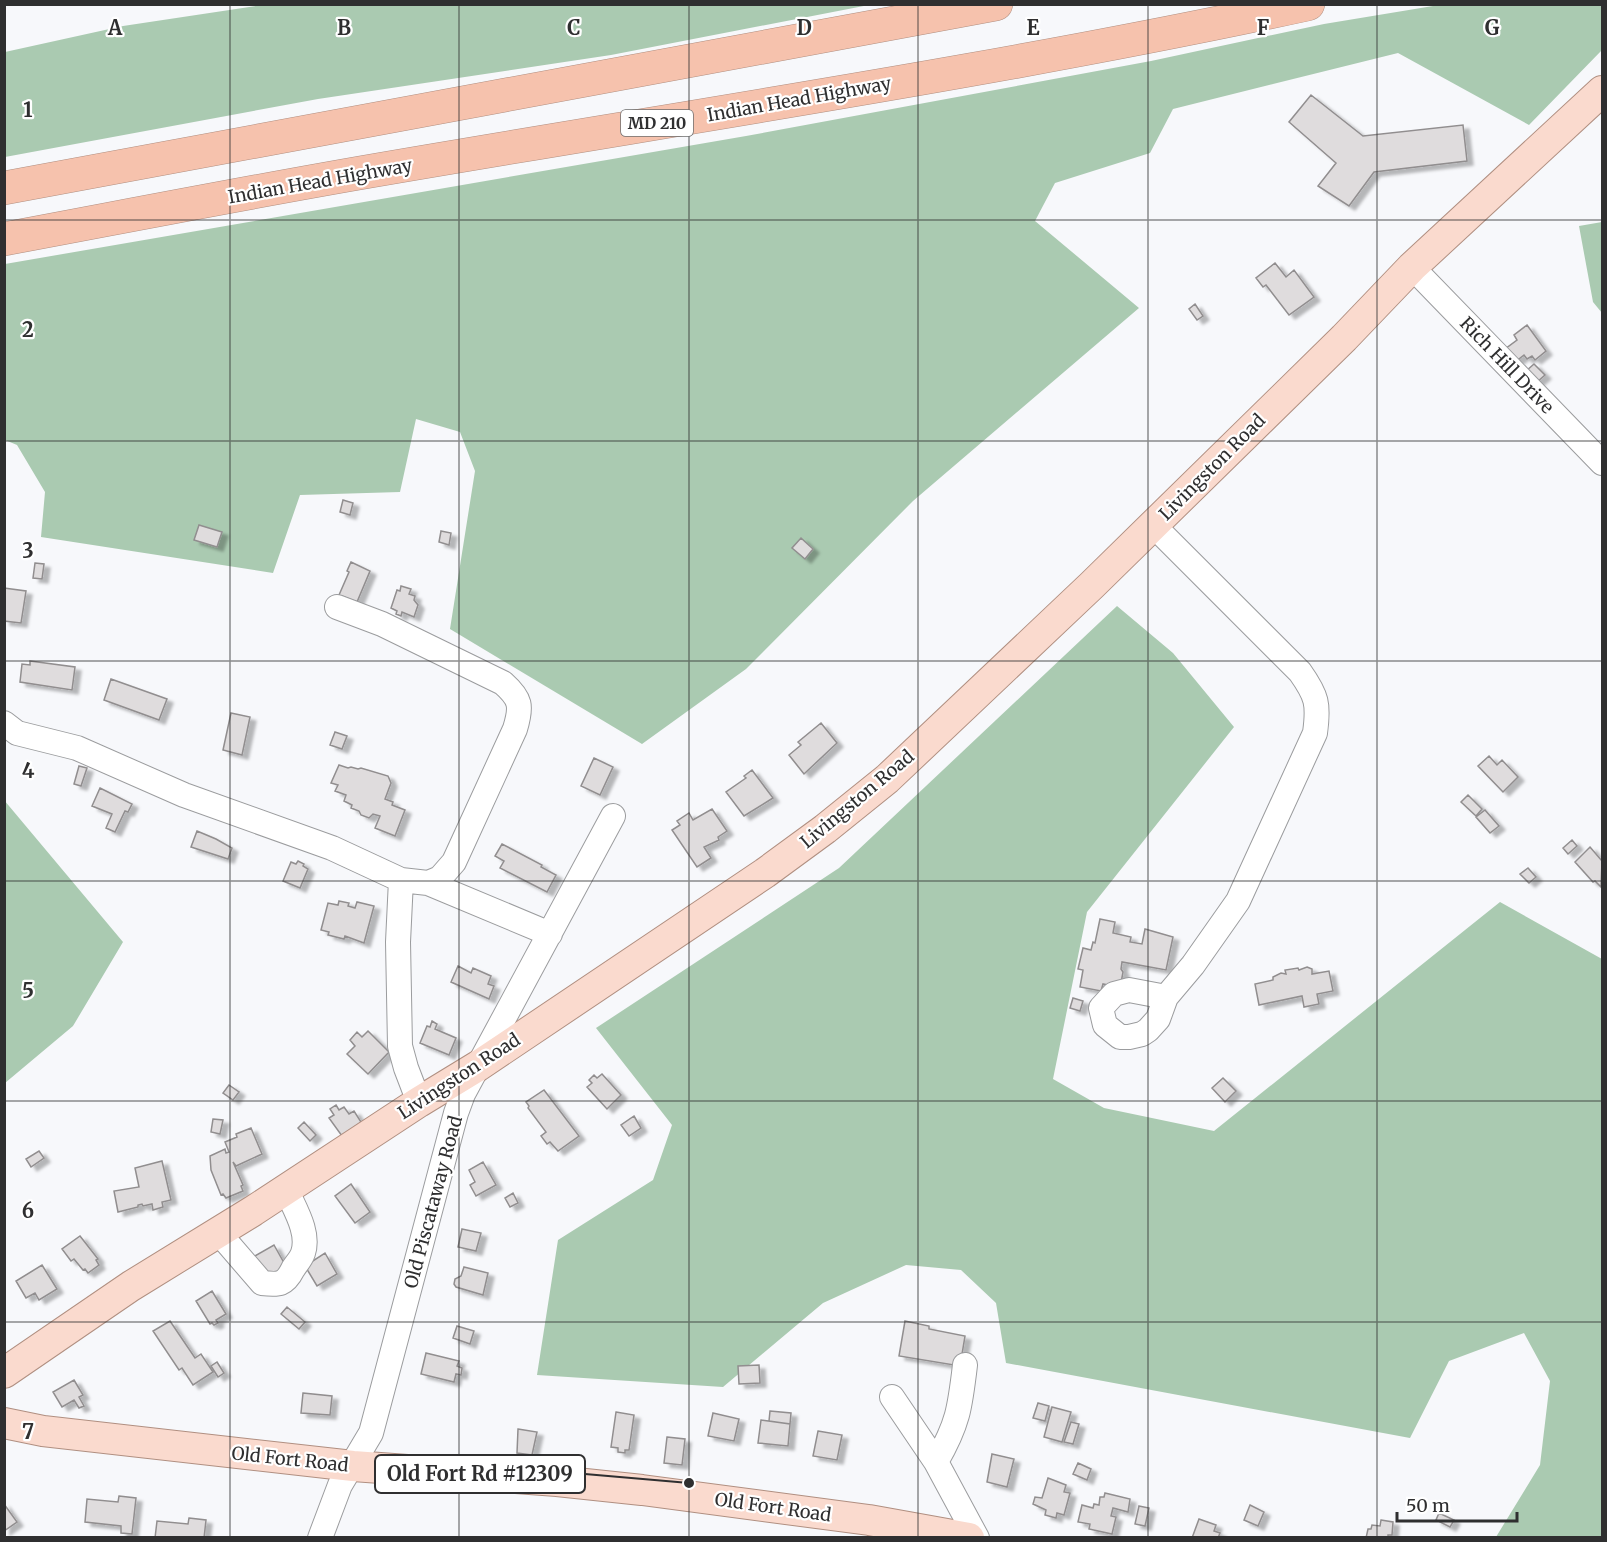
<svg xmlns="http://www.w3.org/2000/svg" width="1607" height="1542" viewBox="0 0 1607 1542" font-family="Merriweather,serif">
  <style>
    .forest { fill: #aacab1 }
    .building { fill: #dfdcdd; stroke: #918e8f; stroke-width: 1.5; filter: url(#shadow) }
    .lines { fill: none; stroke-linecap: round; stroke-linejoin: round }
    .minor-casing { stroke: #9b9c9e; stroke-width: 26 }
    .major-casing { stroke: #b08f81; stroke-width: 32 }
    .highway-casing { stroke: #b08f81; stroke-width: 34 }
    .minor { stroke: #fff; stroke-width: 24 }
    .major { stroke: #fadace; stroke-width: 30 }
    .highway { stroke: #f6c2ad; stroke-width: 33 }
    .grid { fill: none; stroke: #2f2f30; stroke-width: 1.5; stroke-opacity: 0.55 }
    .labels { text-anchor: middle; dominant-baseline: central; stroke-width: 4.5; stroke-linejoin: round; paint-order: stroke }
    .shield { fill: #fff; stroke: #6d6d6e; stroke-width: 1.5 }
    .shield-label { font-size: 16px; font-weight: bold; fill: #2f2f30 }
    .street-label { font-size: 18px; fill: #2f2f30; stroke: #fff }
    .grid-label { font-size: 20px; text-anchor: middle; font-weight: bold; fill: #2f2f30; stroke: #fff; stroke-width: 4.5; stroke-linejoin: round; paint-order: stroke }
    .leader { fill: none; stroke: #2f2f30; stroke-width: 2 }
    .callout-dot { fill: #2f2f30; stroke: #fff; stroke-width: 2 }
    .callout { fill: #fff; stroke: #2f2f30; stroke-width: 2 }
    .callout-label { font-size: 20px; text-anchor: middle; font-weight: bold; fill: #2f2f30 }
  </style>
  <defs>
    <filter id="shadow"><feDropShadow dx="6" dy="4" stdDeviation="1.5" flood-color="#0004"/></filter>
  </defs>
  <rect width="100%" height="100%" fill="#f7f8fb"/>
  <path class="forest" d="M 262,5 L 262,4 L 869,5 L 611,55 L 318,99 L 5,157 L 5,52 L 123,26 Z
    M 1439,5 L 1602,5 L 1602,50 L 1529,125 L 1398,53 L 1173,109 L 1150,153 L 1055,183 L 1035,221 L 1139,308 L 913,501 L 746,669 L 642,744 L 450,629 L 475,471 L 460,432 L 416,419 L 400,492 L 300,495 L 273,573 L 41,537 L 45,492 L 17,445 L 5,440 L 5,264 L 746,136 L 1151,61 L 1324,24 Z
    M 1602,222 L 1602,313 L 1593,302 L 1579,226 Z
    M 1117,606 L 1173,653 L 1234,727 L 1087,912 L 1053,1079 L 1104,1108 L 1214,1131 L 1500,902 L 1602,959 L 1602,1537 L 1496,1537 L 1540,1465 L 1550,1381 L 1524,1333 L 1449,1361 L 1410,1438 L 1006,1363 L 996,1303 L 961,1270 L 906,1265 L 823,1303 L 723,1387 L 537,1375 L 558,1240 L 653,1180 L 672,1125 L 596,1028 L 839,868 Z
    M 4,800 L 123,942 L 73,1026 L 5,1083 Z"/>
  <path class="building" d="M 1311,95 L 1363,136 L 1463,125 L 1467,161 L 1374,172 L 1349,206 L 1318,186 L 1336,163 L 1289,122 Z
    M 1275,263 L 1286,277 L 1294,270 L 1314,297 L 1289,315 L 1266,285 L 1263,287 L 1256,278 Z
    M 1195,304 L 1203,316 L 1197,320 L 1189,309 Z
    M 1527,325 L 1546,351 L 1535,360 L 1532,356 L 1527,359 L 1524,355 L 1510,366 L 1501,352 L 1517,340 L 1514,335 Z
    M 1534,364 L 1545,375 L 1536,383 L 1525,372 Z
    M 343,500 L 353,503 L 350,515 L 340,512 Z
    M 199,525 L 222,532 L 217,547 L 194,540 Z
    M 441,531 L 451,533 L 449,545 L 439,542 Z
    M 801,538 L 813,549 L 805,559 L 792,548 Z
    M 351,562 L 370,571 L 357,602 L 339,595 L 349,572 L 347,571 Z
    M 35,563 L 44,564 L 42,579 L 33,578 Z
    M 401,586 L 411,589 L 409,594 L 415,596 L 414,600 L 418,605 L 414,617 L 402,612 L 401,616 L 396,614 L 397,611 L 391,608 L 397,590 L 400,591 Z
    M 4,588 L 26,591 L 21,623 L 4,621 Z
    M 30,661 L 75,667 L 72,690 L 20,682 L 22,664 L 30,665 Z
    M 111,679 L 167,699 L 159,720 L 104,700 Z
    M 231,713 L 250,717 L 242,755 L 223,750 Z
    M 821,723 L 837,743 L 804,774 L 789,755 L 801,745 L 798,742 Z
    M 335,732 L 347,736 L 342,749 L 330,745 Z
    M 1489,756 L 1497,765 L 1502,760 L 1518,777 L 1503,792 L 1478,766 Z
    M 594,758 L 613,767 L 600,795 L 581,786 Z
    M 339,765 L 348,768 L 351,767 L 358,769 L 361,768 L 388,776 L 391,783 L 385,799 L 393,802 L 392,805 L 405,810 L 395,836 L 375,828 L 380,816 L 373,814 L 369,818 L 361,815 L 359,811 L 351,808 L 352,805 L 344,801 L 346,795 L 335,791 L 338,785 L 331,783 Z
    M 79,766 L 87,768 L 81,786 L 74,784 Z
    M 752,770 L 773,798 L 744,816 L 726,792 L 746,778 L 744,776 Z
    M 100,788 L 132,804 L 128,812 L 125,811 L 115,832 L 106,828 L 112,814 L 92,806 Z
    M 1468,795 L 1482,809 L 1476,816 L 1461,802 Z
    M 712,809 L 727,831 L 718,837 L 719,840 L 704,847 L 711,858 L 697,867 L 672,830 L 680,825 L 677,821 L 689,813 L 693,820 Z
    M 1485,810 L 1499,826 L 1490,833 L 1476,817 Z
    M 197,831 L 216,839 L 232,848 L 228,859 L 191,847 Z
    M 1572,840 L 1577,846 L 1568,854 L 1563,848 Z
    M 502,844 L 542,865 L 541,867 L 556,875 L 547,892 L 500,868 L 504,861 L 495,856 Z
    M 1590,847 L 1602,861 L 1601,887 L 1595,881 L 1593,882 L 1575,862 Z
    M 298,861 L 304,864 L 303,866 L 308,869 L 300,888 L 283,881 L 291,862 L 296,864 Z
    M 1528,868 L 1536,877 L 1529,883 L 1520,874 Z
    M 339,901 L 349,903 L 348,906 L 355,908 L 357,902 L 374,906 L 364,943 L 345,936 L 344,939 L 328,935 L 329,932 L 321,930 L 328,903 L 338,905 Z
    M 1100,919 L 1115,922 L 1113,933 L 1131,937 L 1130,942 L 1142,944 L 1145,929 L 1173,937 L 1166,970 L 1122,962 L 1121,969 L 1123,972 L 1121,983 L 1117,987 L 1103,984 L 1101,991 L 1080,987 L 1083,970 L 1078,969 L 1083,948 L 1091,950 L 1093,942 L 1095,943 Z
    M 458,966 L 471,973 L 473,968 L 491,976 L 488,984 L 494,986 L 489,999 L 451,982 Z
    M 1307,967 L 1312,969 L 1312,974 L 1329,971 L 1333,991 L 1317,994 L 1319,1004 L 1304,1007 L 1302,996 L 1259,1005 L 1255,984 L 1273,980 L 1273,977 L 1281,973 L 1286,974 L 1285,970 L 1298,968 L 1299,970 Z
    M 1073,998 L 1083,1001 L 1080,1011 L 1070,1008 Z
    M 432,1021 L 437,1024 L 435,1029 L 456,1038 L 449,1055 L 420,1043 L 427,1026 L 430,1027 Z
    M 368,1031 L 389,1052 L 368,1074 L 347,1054 L 355,1046 L 350,1040 L 357,1032 L 362,1037 Z
    M 602,1074 L 621,1095 L 607,1109 L 587,1087 L 592,1083 L 589,1080 L 594,1075 L 597,1078 Z
    M 1223,1078 L 1236,1091 L 1225,1102 L 1212,1088 Z
    M 229,1085 L 239,1092 L 233,1100 L 223,1093 Z
    M 544,1090 L 579,1136 L 558,1151 L 550,1142 L 547,1144 L 541,1136 L 546,1132 L 528,1108 L 529,1106 L 526,1102 Z
    M 336,1105 L 339,1110 L 344,1107 L 349,1114 L 354,1111 L 361,1122 L 342,1136 L 329,1118 L 334,1115 L 330,1109 Z
    M 634,1116 L 641,1128 L 629,1136 L 621,1125 Z
    M 213,1119 L 223,1120 L 220,1134 L 211,1132 Z
    M 304,1122 L 316,1135 L 310,1141 L 298,1128 Z
    M 251,1128 L 262,1154 L 236,1166 L 233,1162 L 243,1185 L 241,1186 L 243,1191 L 226,1198 L 223,1194 L 221,1195 L 211,1170 L 210,1156 L 225,1149 L 226,1153 L 229,1152 L 225,1142 L 237,1137 L 236,1134 Z
    M 39,1151 L 44,1158 L 31,1167 L 26,1159 Z
    M 162,1161 L 171,1200 L 162,1202 L 163,1207 L 153,1210 L 152,1204 L 143,1206 L 142,1204 L 138,1205 L 138,1207 L 118,1212 L 114,1191 L 139,1187 L 135,1168 Z
    M 483,1162 L 496,1185 L 476,1196 L 470,1185 L 475,1182 L 469,1170 Z
    M 351,1184 L 370,1212 L 355,1223 L 335,1196 Z
    M 513,1193 L 518,1203 L 510,1207 L 505,1198 Z
    M 462,1229 L 481,1233 L 476,1251 L 458,1247 Z
    M 80,1236 L 98,1259 L 96,1260 L 99,1265 L 88,1273 L 85,1269 L 83,1270 L 74,1259 L 71,1261 L 62,1249 Z
    M 274,1245 L 288,1270 L 264,1277 L 253,1257 Z
    M 325,1253 L 337,1274 L 317,1286 L 305,1266 Z
    M 42,1265 L 57,1289 L 39,1300 L 35,1293 L 26,1298 L 16,1281 Z
    M 464,1267 L 488,1273 L 483,1295 L 456,1287 L 454,1284 L 455,1279 L 461,1276 Z
    M 212,1291 L 226,1314 L 216,1320 L 218,1323 L 214,1325 L 212,1323 L 210,1324 L 196,1301 Z
    M 287,1307 L 305,1322 L 299,1329 L 281,1314 Z
    M 170,1321 L 195,1358 L 201,1354 L 213,1372 L 193,1385 L 182,1368 L 179,1370 L 153,1331 Z
    M 905,1321 L 929,1326 L 929,1329 L 965,1336 L 960,1366 L 899,1356 Z
    M 457,1326 L 474,1331 L 470,1344 L 453,1338 Z
    M 426,1353 L 459,1361 L 457,1366 L 462,1368 L 461,1375 L 456,1374 L 454,1382 L 421,1374 Z
    M 217,1362 L 224,1373 L 218,1377 L 211,1366 Z
    M 759,1365 L 760,1383 L 739,1384 L 738,1366 Z
    M 74,1380 L 83,1395 L 79,1397 L 84,1406 L 79,1408 L 74,1400 L 62,1407 L 53,1392 Z
    M 303,1393 L 332,1396 L 330,1415 L 301,1413 Z
    M 1038,1403 L 1049,1406 L 1045,1421 L 1033,1418 Z
    M 1052,1407 L 1071,1412 L 1062,1442 L 1044,1437 Z
    M 770,1411 L 791,1413 L 790,1424 L 769,1421 Z
    M 616,1412 L 634,1415 L 629,1450 L 625,1450 L 625,1453 L 618,1452 L 618,1448 L 611,1447 Z
    M 713,1413 L 739,1419 L 734,1441 L 708,1436 Z
    M 761,1420 L 790,1424 L 788,1446 L 758,1443 Z
    M 1071,1422 L 1079,1424 L 1073,1444 L 1064,1442 Z
    M 518,1429 L 537,1432 L 532,1455 L 517,1453 Z
    M 818,1431 L 842,1435 L 837,1460 L 813,1456 Z
    M 667,1437 L 685,1439 L 682,1465 L 664,1463 Z
    M 992,1454 L 1014,1459 L 1007,1487 L 987,1482 Z
    M 1078,1463 L 1091,1469 L 1087,1480 L 1073,1474 Z
    M 1048,1478 L 1066,1485 L 1064,1492 L 1070,1493 L 1064,1515 L 1057,1513 L 1056,1518 L 1045,1515 L 1046,1510 L 1033,1504 L 1035,1497 L 1042,1498 Z
    M 1105,1493 L 1130,1499 L 1128,1512 L 1113,1508 L 1111,1516 L 1116,1517 L 1112,1534 L 1089,1529 L 1090,1524 L 1078,1522 L 1082,1505 L 1093,1508 L 1094,1504 L 1099,1505 L 1100,1497 L 1104,1497 Z
    M 119,1496 L 136,1498 L 132,1534 L 121,1533 L 121,1526 L 85,1522 L 87,1499 L 118,1502 Z
    M 4,1504 L 17,1522 L 4,1531 Z
    M 1250,1505 L 1264,1512 L 1258,1526 L 1244,1520 Z
    M 1139,1506 L 1149,1508 L 1145,1526 L 1135,1524 Z
    M 1439,1513 L 1454,1520 L 1450,1527 L 1436,1520 Z
    M 189,1518 L 206,1520 L 204,1538 L 155,1538 L 157,1521 L 188,1524 Z
    M 1199,1519 L 1216,1525 L 1214,1531 L 1220,1533 L 1218,1538 L 1192,1538 Z
    M 1381,1520 L 1393,1522 L 1392,1535 L 1388,1535 L 1388,1538 L 1366,1538 L 1368,1529 L 1371,1529 L 1372,1525 L 1380,1526 Z"/>
  <g class="lines">
    <defs>
      <path id="minor" d="M 1412,267 L 1602,463
        M 1153,525 L 1300,672 C 1317,696 1319,704 1315,733 L 1238,901 L 1193,965 L 1166,997
        M 4,723 L 17,733 L 77,748 L 184,795 L 332,848 L 401,880 L 428,883 L 440,878 L 454,862 L 515,729 C 522,706 521,699 503,683 L 382,624 L 337,607
        M 401,880 L 398,942 L 400,1046 L 406,1068 L 419,1102
        M 428,883 L 550,934
        M 1129,990 L 1166,997 L 1158,1019 L 1148,1030 L 1142,1034 L 1129,1037 L 1120,1037 L 1105,1025 L 1101,1008 L 1114,994 Z
        M 218,1232 L 262,1283 C 279,1285 285,1285 293,1269 C 296,1264 301,1259 303,1253 C 310,1232 294,1208 286,1189
        M 892,1397 L 936,1462 L 977,1538
        M 936,1462 C 958,1424 960,1408 965,1365
        M 320,1538 L 340,1485 L 371,1433 L 456,1113 L 463,1094 L 613,816"/>
      <path id="major" d="M 4,1373 L 131,1286 L 253,1211 L 419,1102 L 478,1066 L 765,873 L 825,829 L 887,779 L 1092,585 L 1344,338 L 1412,267 L 1602,91
        M 4,1423 L 43,1431 L 353,1466 L 557,1481 L 642,1490 L 869,1520 L 969,1538"/>
      <path id="highway" d="M 4,188 L 996,4
        M 4,239 C 127,216 249,192 371,171 C 684,117 998,71 1308,4"/>
    </defs>
    <use href="#minor" class="minor-casing"/>
    <use href="#major" class="major-casing"/>
    <use href="#highway" class="highway-casing"/>
    <use href="#minor" class="minor"/>
    <use href="#major" class="major"/>
    <use href="#highway" class="highway"/>
  </g>
  <path class="grid" d="M 230,4 L 230,1538M 459,4 L 459,1538M 689,4 L 689,1538M 918,4 L 918,1538M 1148,4 L 1148,1538M 1377,4 L 1377,1538M 4,220 L 1602,220M 4,441 L 1602,441M 4,661 L 1602,661M 4,881 L 1602,881M 4,1101 L 1602,1101M 4,1322 L 1602,1322"/>
  <g class="labels">
    <rect class="shield" x="621" y="110" width="72" height="26" rx="4.5"/>
    <g class="shield-label">
      <text x="657" y="123">MD 210</text>
    </g>
    <g class="street-label">
      <text transform="translate(799 99) rotate(-10)">Indian Head Highway</text>
      <text transform="translate(320 181) rotate(-10)">Indian Head Highway</text>
      <text transform="translate(1507 365) rotate(46)">Rich Hill Drive</text>
      <text transform="translate(1212 467) rotate(-45)">Livingston Road</text>
      <text transform="translate(857 799) rotate(-40)">Livingston Road</text>
      <text transform="translate(459 1076) rotate(-33)">Livingston Road</text>
      <text transform="translate(433 1202) rotate(-75)">Old Piscataway Road</text>
      <text transform="translate(290 1459) rotate(6)">Old Fort Road</text>
      <text transform="translate(773 1507) rotate(8)">Old Fort Road</text>
    </g>
  </g>
  <g class="grid-label">
    <text x="115" y="35">A</text>
    <text x="344" y="35">B</text>
    <text x="574" y="35">C</text>
    <text x="804" y="35">D</text>
    <text x="1033" y="35">E</text>
    <text x="1263" y="35">F</text>
    <text x="1492" y="35">G</text>
    <text x="28" y="117">1</text>
    <text x="28" y="337">2</text>
    <text x="28" y="558">3</text>
    <text x="28" y="778">4</text>
    <text x="28" y="998">5</text>
    <text x="28" y="1218">6</text>
    <text x="28" y="1439">7</text>
  </g>
  <path class="leader" d="M689 1483L585 1474"/>
  <circle class="callout-dot" cx="689" cy="1483" r="6"/>
  <rect class="callout" x="375" y="1455" width="210" height="38" rx="6"/>
  <g class="callout-label">
    <text x="480" y="1481">Old Fort Rd #12309</text>
  </g>
  <rect width="1607" height="1542" fill="none" stroke="#2f2f30" stroke-width="12"/>
  <path d="M1397 1512v9h120v-9" fill="none" stroke="#2f2f30" stroke-width="3"/>
  <text x="1406" y="1512" font-size="18" fill="#2f2f30" stroke="#ffffff" stroke-width="4.5" paint-order="stroke">50 m</text>
</svg>
